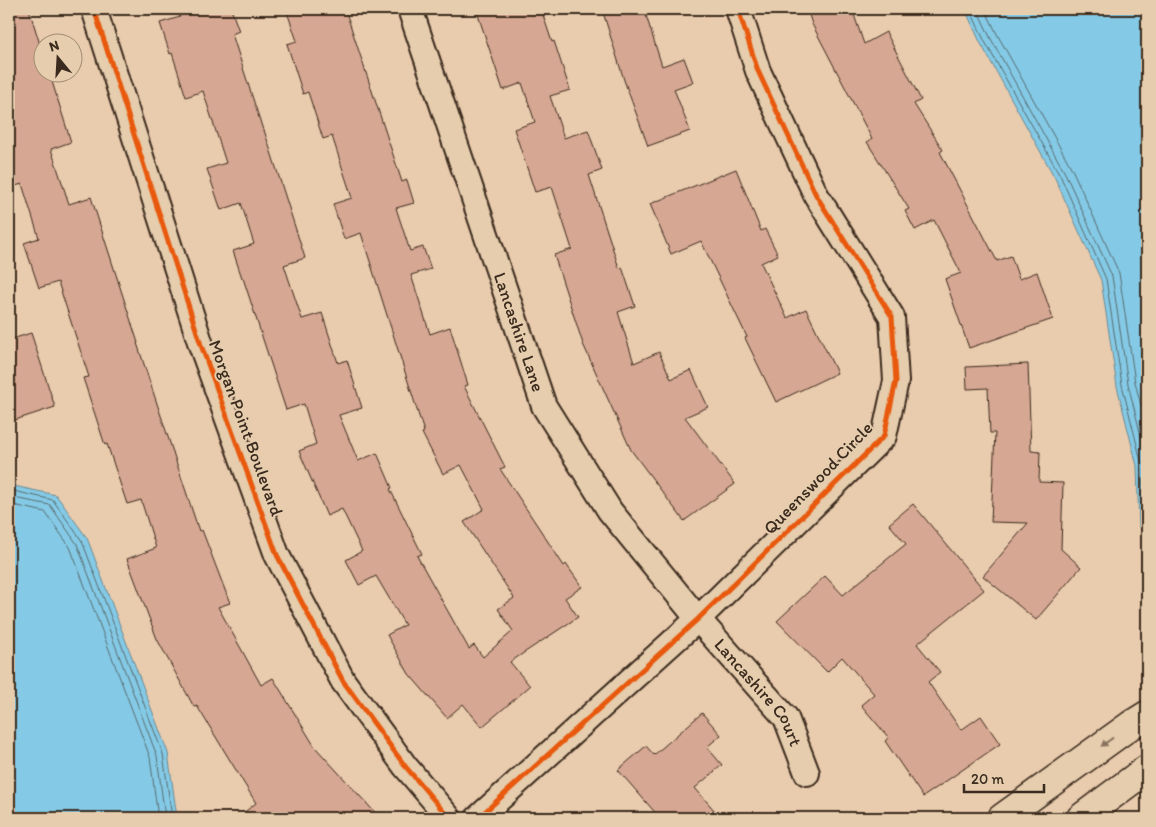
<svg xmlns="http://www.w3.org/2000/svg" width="1156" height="827" viewBox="0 0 1156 827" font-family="Itim,sans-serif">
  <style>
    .water { fill: #84cae6; stroke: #678a96 }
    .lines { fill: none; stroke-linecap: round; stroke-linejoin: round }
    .shore { stroke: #586a6e; stroke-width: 1 }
    .building { fill: #d6a792; stroke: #3b2a1e }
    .street-casing { stroke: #3b2a1e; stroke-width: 28 }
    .secondary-casing { stroke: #3b2a1e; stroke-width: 31 }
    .street { stroke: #e5cdad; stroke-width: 24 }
    .secondary { stroke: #e5cdad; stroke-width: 28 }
    .cycleway-casing { stroke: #e5cdad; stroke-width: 8 }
    .cycleway { stroke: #e8590c; stroke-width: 5 }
    .oneway { fill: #88735e }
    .labels { text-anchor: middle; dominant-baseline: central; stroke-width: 4; stroke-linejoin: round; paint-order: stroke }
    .street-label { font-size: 18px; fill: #3b2a1e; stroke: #e5cdad }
  </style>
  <rect width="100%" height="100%" fill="#e9cbad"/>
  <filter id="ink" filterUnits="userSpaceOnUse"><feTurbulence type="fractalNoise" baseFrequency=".02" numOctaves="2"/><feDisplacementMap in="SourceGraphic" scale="10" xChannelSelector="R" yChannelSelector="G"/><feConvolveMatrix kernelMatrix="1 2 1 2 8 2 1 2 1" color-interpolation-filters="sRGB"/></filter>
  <g filter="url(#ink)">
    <path class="water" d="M 965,9 L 1147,9 L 1147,534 L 1139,527 L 1137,466 L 1117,386 L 1101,280 L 1055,178 L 980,42 Z
      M 9,485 L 56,495 L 87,538 L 168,753 L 177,818 L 9,818 Z"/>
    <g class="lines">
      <path class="shore" d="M 970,9 L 984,40 L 1060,175 L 1106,279 L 1122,385 L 1142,465 L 1144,524 L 1147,528
        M 977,9 L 990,37 L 1065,173 L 1112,276 L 1128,384 L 1147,460
        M 985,9 L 997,34 L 1072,169 L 1119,273 L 1135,382 L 1147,429
        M 9,490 L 53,500 L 82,541 L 163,754 L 172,818
        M 9,497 L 50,505 L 77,544 L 157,756 L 165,818
        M 9,504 L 45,512 L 70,547 L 150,757 L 158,818"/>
    </g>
    <path class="building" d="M 9,9 L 29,9 L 42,51 L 42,72 L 49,72 L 71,142 L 51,149 L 69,204 L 91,197 L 138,343 L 137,343 L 199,531 L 202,530 L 230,603 L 218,607 L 261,685 L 273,678 L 315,747 L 380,818 L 237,818 L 256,803 L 197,706 L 194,707 L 157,639 L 127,559 L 156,548 L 141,500 L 127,504 L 107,444 L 105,445 L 83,378 L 89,377 L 58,282 L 39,288 L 24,243 L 39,238 L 22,184 L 9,188 Z
      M 178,9 L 231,9 L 239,31 L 232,34 L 263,130 L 264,130 L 305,258 L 284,265 L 302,319 L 322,313 L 338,363 L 347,360 L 362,408 L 339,415 L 358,461 L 377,453 L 392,488 L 390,489 L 422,554 L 417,556 L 469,649 L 474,645 L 483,657 L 513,631 L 498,609 L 514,598 L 464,522 L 484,509 L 461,465 L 443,474 L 422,433 L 424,432 L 361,233 L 344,239 L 333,204 L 352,198 L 332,136 L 323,139 L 308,92 L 303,94 L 287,44 L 297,41 L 286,9 L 345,9 L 402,182 L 407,180 L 414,203 L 396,208 L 410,251 L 423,247 L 431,269 L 411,275 L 430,334 L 450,327 L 468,385 L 464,386 L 505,467 L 500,469 L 564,566 L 566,564 L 582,587 L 565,598 L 578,617 L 510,662 L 530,686 L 482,727 L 463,704 L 447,718 L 409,674 L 387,635 L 405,625 L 376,576 L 359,585 L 346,560 L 362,551 L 342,509 L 327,516 L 299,451 L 316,444 L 304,404 L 286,410 L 243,278 L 242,278 L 233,251 L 254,244 L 241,203 L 221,210 L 207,169 L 226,163 L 203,91 L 186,97 L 172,53 L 170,54 L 160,23 L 180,17 Z
      M 476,9 L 541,9 L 552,42 L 554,41 L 570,90 L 550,96 L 564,138 L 588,130 L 602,170 L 589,175 L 619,268 L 622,267 L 635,306 L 618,312 L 634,363 L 659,352 L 671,379 L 691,370 L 708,407 L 685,417 L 735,484 L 684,521 L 631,450 L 583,344 L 554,255 L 572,249 L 552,187 L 535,192 L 514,129 L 535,122 L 522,83 L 503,90 Z
      M 602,9 L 644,9 L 662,66 L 684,58 L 693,82 L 674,89 L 690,131 L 648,146 L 624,80 Z
      M 807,9 L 852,9 L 864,44 L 886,32 L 921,100 L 914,104 L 943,150 L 940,152 L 997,261 L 1011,256 L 1019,279 L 1037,272 L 1053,319 L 969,348 L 945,279 L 961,273 L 934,220 L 915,230 L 905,211 L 909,209 L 867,142 L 872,139 L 812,24 Z
      M 736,169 L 761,231 L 765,229 L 778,255 L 761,263 L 787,318 L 806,309 L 837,373 L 776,402 L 745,338 L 747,337 L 701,241 L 671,254 L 650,204 Z
      M 31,333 L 55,407 L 9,422 L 9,340 Z
      M 1028,364 L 1031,451 L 1040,452 L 1039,482 L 1063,483 L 1061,549 L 1081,567 L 1036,620 L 983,576 L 1028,523 L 991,522 L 995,433 L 990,433 L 988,388 L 967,389 L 966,367 Z
      M 913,504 L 984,590 L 917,644 L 940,672 L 928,682 L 961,730 L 981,716 L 1000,744 L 923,797 L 885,741 L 889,738 L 861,705 L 874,694 L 842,657 L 827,672 L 777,621 L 825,576 L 843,595 L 906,544 L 889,524 Z
      M 702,713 L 721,735 L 707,747 L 722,765 L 695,788 L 721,818 L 660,818 L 618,770 L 646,746 L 654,755 Z"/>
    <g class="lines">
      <defs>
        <g id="street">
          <path d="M 94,9 L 201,345 L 277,555 L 343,681 L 405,766 L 449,818"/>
          <path id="s1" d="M 410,9 L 544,406 L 610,511 L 698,619 L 786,718 L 807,773"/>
          <path d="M 478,818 L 698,619 L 884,436 L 896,381 L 892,317 L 816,195 L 758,71 L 738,9"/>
        </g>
        <path id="secondary" d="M 1002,818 L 1131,725 L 1147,715
          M 1081,818 L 1147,769"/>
      </defs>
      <use href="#street" class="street-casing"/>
      <use href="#secondary" class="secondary-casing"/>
      <use href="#street" class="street"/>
      <use href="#secondary" class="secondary"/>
      <defs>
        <path id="cycleway" d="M 94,9 L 201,345 L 277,555 L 343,681 L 405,766 L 449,818
          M 478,818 L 698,619 L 884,436 L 896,381 L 892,317 L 816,195 L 758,71 L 738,9"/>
      </defs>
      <use href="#cycleway" class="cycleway-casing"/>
      <use href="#cycleway" class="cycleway"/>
    </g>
    <defs><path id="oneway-solid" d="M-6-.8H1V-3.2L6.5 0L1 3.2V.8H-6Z" transform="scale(1.25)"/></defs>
    <use class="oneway" href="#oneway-solid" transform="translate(1107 742) rotate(144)"/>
  </g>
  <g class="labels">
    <g class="street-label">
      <text stroke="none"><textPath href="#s1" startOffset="341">Lancashire Lane</textPath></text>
      <text transform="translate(246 428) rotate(70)">Morgan Point Boulevard</text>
      <text transform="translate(818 478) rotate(-46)">Queenswood Circle</text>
      <text stroke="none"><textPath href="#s1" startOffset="778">Lancashire Court</textPath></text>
    </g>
  </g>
  <rect width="1156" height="827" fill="none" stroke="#e5cdad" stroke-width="30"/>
  <rect x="15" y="15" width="1126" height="797" fill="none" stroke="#3b2a1e" stroke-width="2" filter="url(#ink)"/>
  <g transform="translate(58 58) rotate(342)"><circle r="24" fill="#e5cdad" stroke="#a18c74"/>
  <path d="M0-4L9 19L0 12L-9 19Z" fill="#3b2a1e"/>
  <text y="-8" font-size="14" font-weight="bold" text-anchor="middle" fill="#3b2a1e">N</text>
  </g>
  <path d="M964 784v8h80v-8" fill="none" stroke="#3b2a1e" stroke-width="2.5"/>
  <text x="971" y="784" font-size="15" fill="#3b2a1e" stroke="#e5cdad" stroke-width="4" paint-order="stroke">20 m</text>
</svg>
